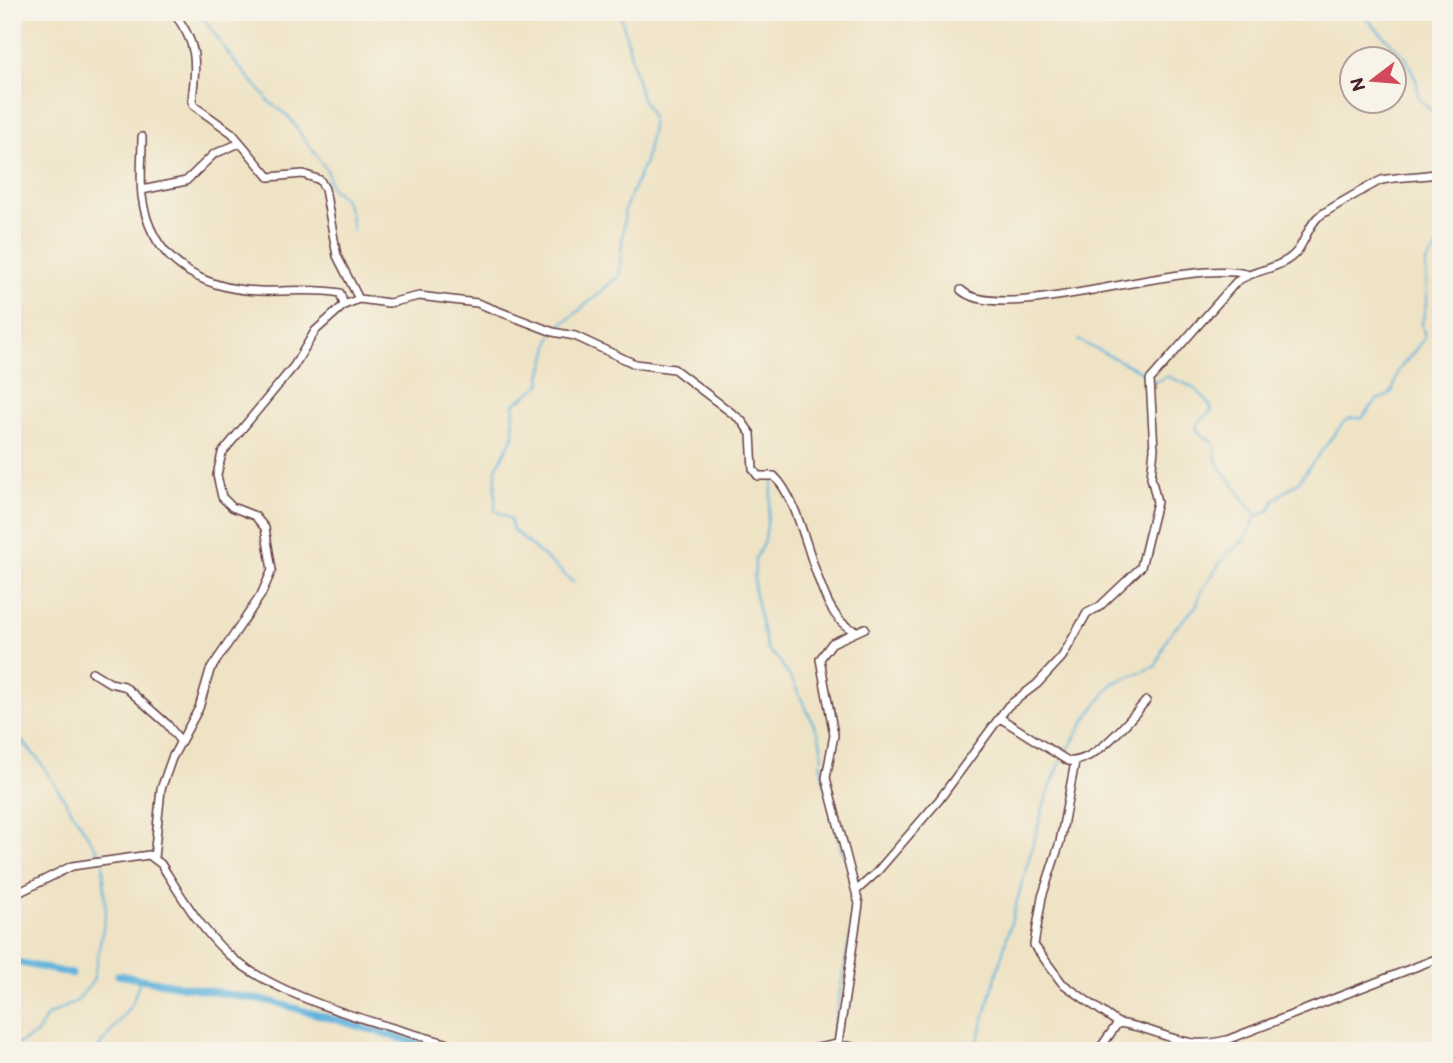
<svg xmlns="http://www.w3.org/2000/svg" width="1453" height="1063" viewBox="0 0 1453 1063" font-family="Itim,sans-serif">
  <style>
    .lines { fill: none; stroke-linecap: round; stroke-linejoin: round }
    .stream { stroke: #61b4dd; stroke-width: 2 }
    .canal { stroke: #61b4dd; stroke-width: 7 }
    .minor-casing { stroke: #633c42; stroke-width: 10 }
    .minor { stroke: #fff; stroke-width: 7 }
  </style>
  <rect width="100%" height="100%" fill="#f7f3e8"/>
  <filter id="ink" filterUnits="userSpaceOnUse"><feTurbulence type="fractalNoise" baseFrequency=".0143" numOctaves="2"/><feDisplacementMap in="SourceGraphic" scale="14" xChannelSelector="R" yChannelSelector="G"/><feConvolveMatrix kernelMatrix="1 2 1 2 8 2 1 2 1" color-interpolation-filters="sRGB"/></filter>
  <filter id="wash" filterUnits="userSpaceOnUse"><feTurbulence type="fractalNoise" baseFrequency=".00686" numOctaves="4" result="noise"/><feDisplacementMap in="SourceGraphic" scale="28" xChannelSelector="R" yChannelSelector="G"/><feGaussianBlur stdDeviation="1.57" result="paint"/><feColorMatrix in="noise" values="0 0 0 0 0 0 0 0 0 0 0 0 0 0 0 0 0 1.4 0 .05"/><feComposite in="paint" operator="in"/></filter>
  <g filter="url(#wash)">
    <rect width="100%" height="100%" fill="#efe3c5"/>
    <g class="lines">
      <path class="stream" d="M 199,12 L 233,60 L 266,97
        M 1360,12 L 1406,58 L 1417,82 L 1419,99 L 1439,118 L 1441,125
        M 267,100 L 289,117 L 302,136 L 327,170 L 331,189 C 348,196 351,215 353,231
        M 555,328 C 572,319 583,306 598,295 C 607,288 607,282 619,278 L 625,208 L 645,162 L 652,127 L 652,118 L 641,96 L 620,12
        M 552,335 L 541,377 L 542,384 L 514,404 L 513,437 L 496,469 L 495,510 L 510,519 L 513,530 L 574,583
        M 1078,340 L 1148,375
        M 1154,380 L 1156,382 L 1166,376 C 1186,383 1202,389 1212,410 L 1197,424 L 1197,430 L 1215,445 L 1216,461 L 1256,515
        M 773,481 L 765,539 L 755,560 L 754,590 L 767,649 L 778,659 L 793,682 L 819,735 L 823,758
        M 12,730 L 39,760 L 101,856
        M 1065,754 L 1087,717 L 1113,683 L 1156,666 L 1168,636 L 1197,605 L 1201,592 L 1224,557 L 1245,539 L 1257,516 L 1270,510 L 1275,499 L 1298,482 L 1343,423 L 1350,418 L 1362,418 L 1377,400 L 1388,396 L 1393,390 L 1398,371 L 1425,338 L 1422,324 L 1427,298 L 1426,263 L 1441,242
        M 820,762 L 842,853
        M 831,1041 L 855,909
        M 12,1047 L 37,1034 L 47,1016 L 77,1001 L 93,981 L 106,912 L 103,864
        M 887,1050 L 908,1051
        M 96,1051 L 132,1004 L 140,980
        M 830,1051 L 831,1049
        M 975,1051 L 1046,798 L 1061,761"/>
      <path class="canal" d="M 12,961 L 72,974
        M 118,975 L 273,1002 L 445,1051"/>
    </g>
  </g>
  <g filter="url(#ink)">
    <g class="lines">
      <defs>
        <path id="minor" d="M 173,12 C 199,45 196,62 192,101 L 194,106 L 232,133 L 269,177 L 303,174 L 320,180 L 325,189 L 337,256 L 359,299
          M 142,137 C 142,157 140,177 142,196 C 150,260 200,289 259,291 C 286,292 314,288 340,293 L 344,305
          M 142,190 L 186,181 L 214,154 L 240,143
          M 961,290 C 1001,327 1182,258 1246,274
          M 92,672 L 110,683 L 124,686 L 167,724 L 181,742
          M 1000,718 L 1068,761 C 1095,764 1129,720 1146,701
          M 1075,762 L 1060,842 L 1042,897 L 1034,945 L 1062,983 L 1118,1023
          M 154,858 L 161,789 L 172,758 L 199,708 L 210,670 L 261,595 L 272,570 L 265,528 L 255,516 L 232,507 L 222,497 L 217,475 L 222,453 L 294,366 L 315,331 L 344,305 L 359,299 L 389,303 L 419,296 L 477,303 L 553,332 L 575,336 L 635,364 L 674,369 L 741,420 L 751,434 L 753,469 L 758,476 L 774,476 C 810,510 814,622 857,631
          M 856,891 L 876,873 L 939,800 L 1008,706 L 1037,684 L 1062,657 L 1087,613 L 1099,607 L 1141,567 L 1157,502 L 1151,477 L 1154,449 L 1150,380 L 1236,282 C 1252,270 1273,271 1290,258 C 1304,248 1305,231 1317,218 C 1320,214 1378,181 1382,180 C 1401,176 1421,177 1441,173
          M 12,896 L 72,866 L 149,855 L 161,864 C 180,894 201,930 228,954 C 280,1002 405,1031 474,1051
          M 838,1044 L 859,904 L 826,778 L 834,735 L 820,659 L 832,643 L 865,628
          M 802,1051 L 838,1044 L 870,1051
          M 1098,1051 L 1118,1023 C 1161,1028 1181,1052 1227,1040 L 1441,957"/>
      </defs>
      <use href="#minor" class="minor-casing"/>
      <use href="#minor" class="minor"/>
    </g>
  </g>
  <rect width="1453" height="1063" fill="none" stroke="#f7f3e8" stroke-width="42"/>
  <g transform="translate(1373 80) rotate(254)"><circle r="33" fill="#f7f3e8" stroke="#b29e9c" stroke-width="2"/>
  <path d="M0-5L12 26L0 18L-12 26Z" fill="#d1495b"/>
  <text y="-10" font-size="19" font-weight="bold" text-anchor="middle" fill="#4a1f2b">N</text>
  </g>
</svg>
